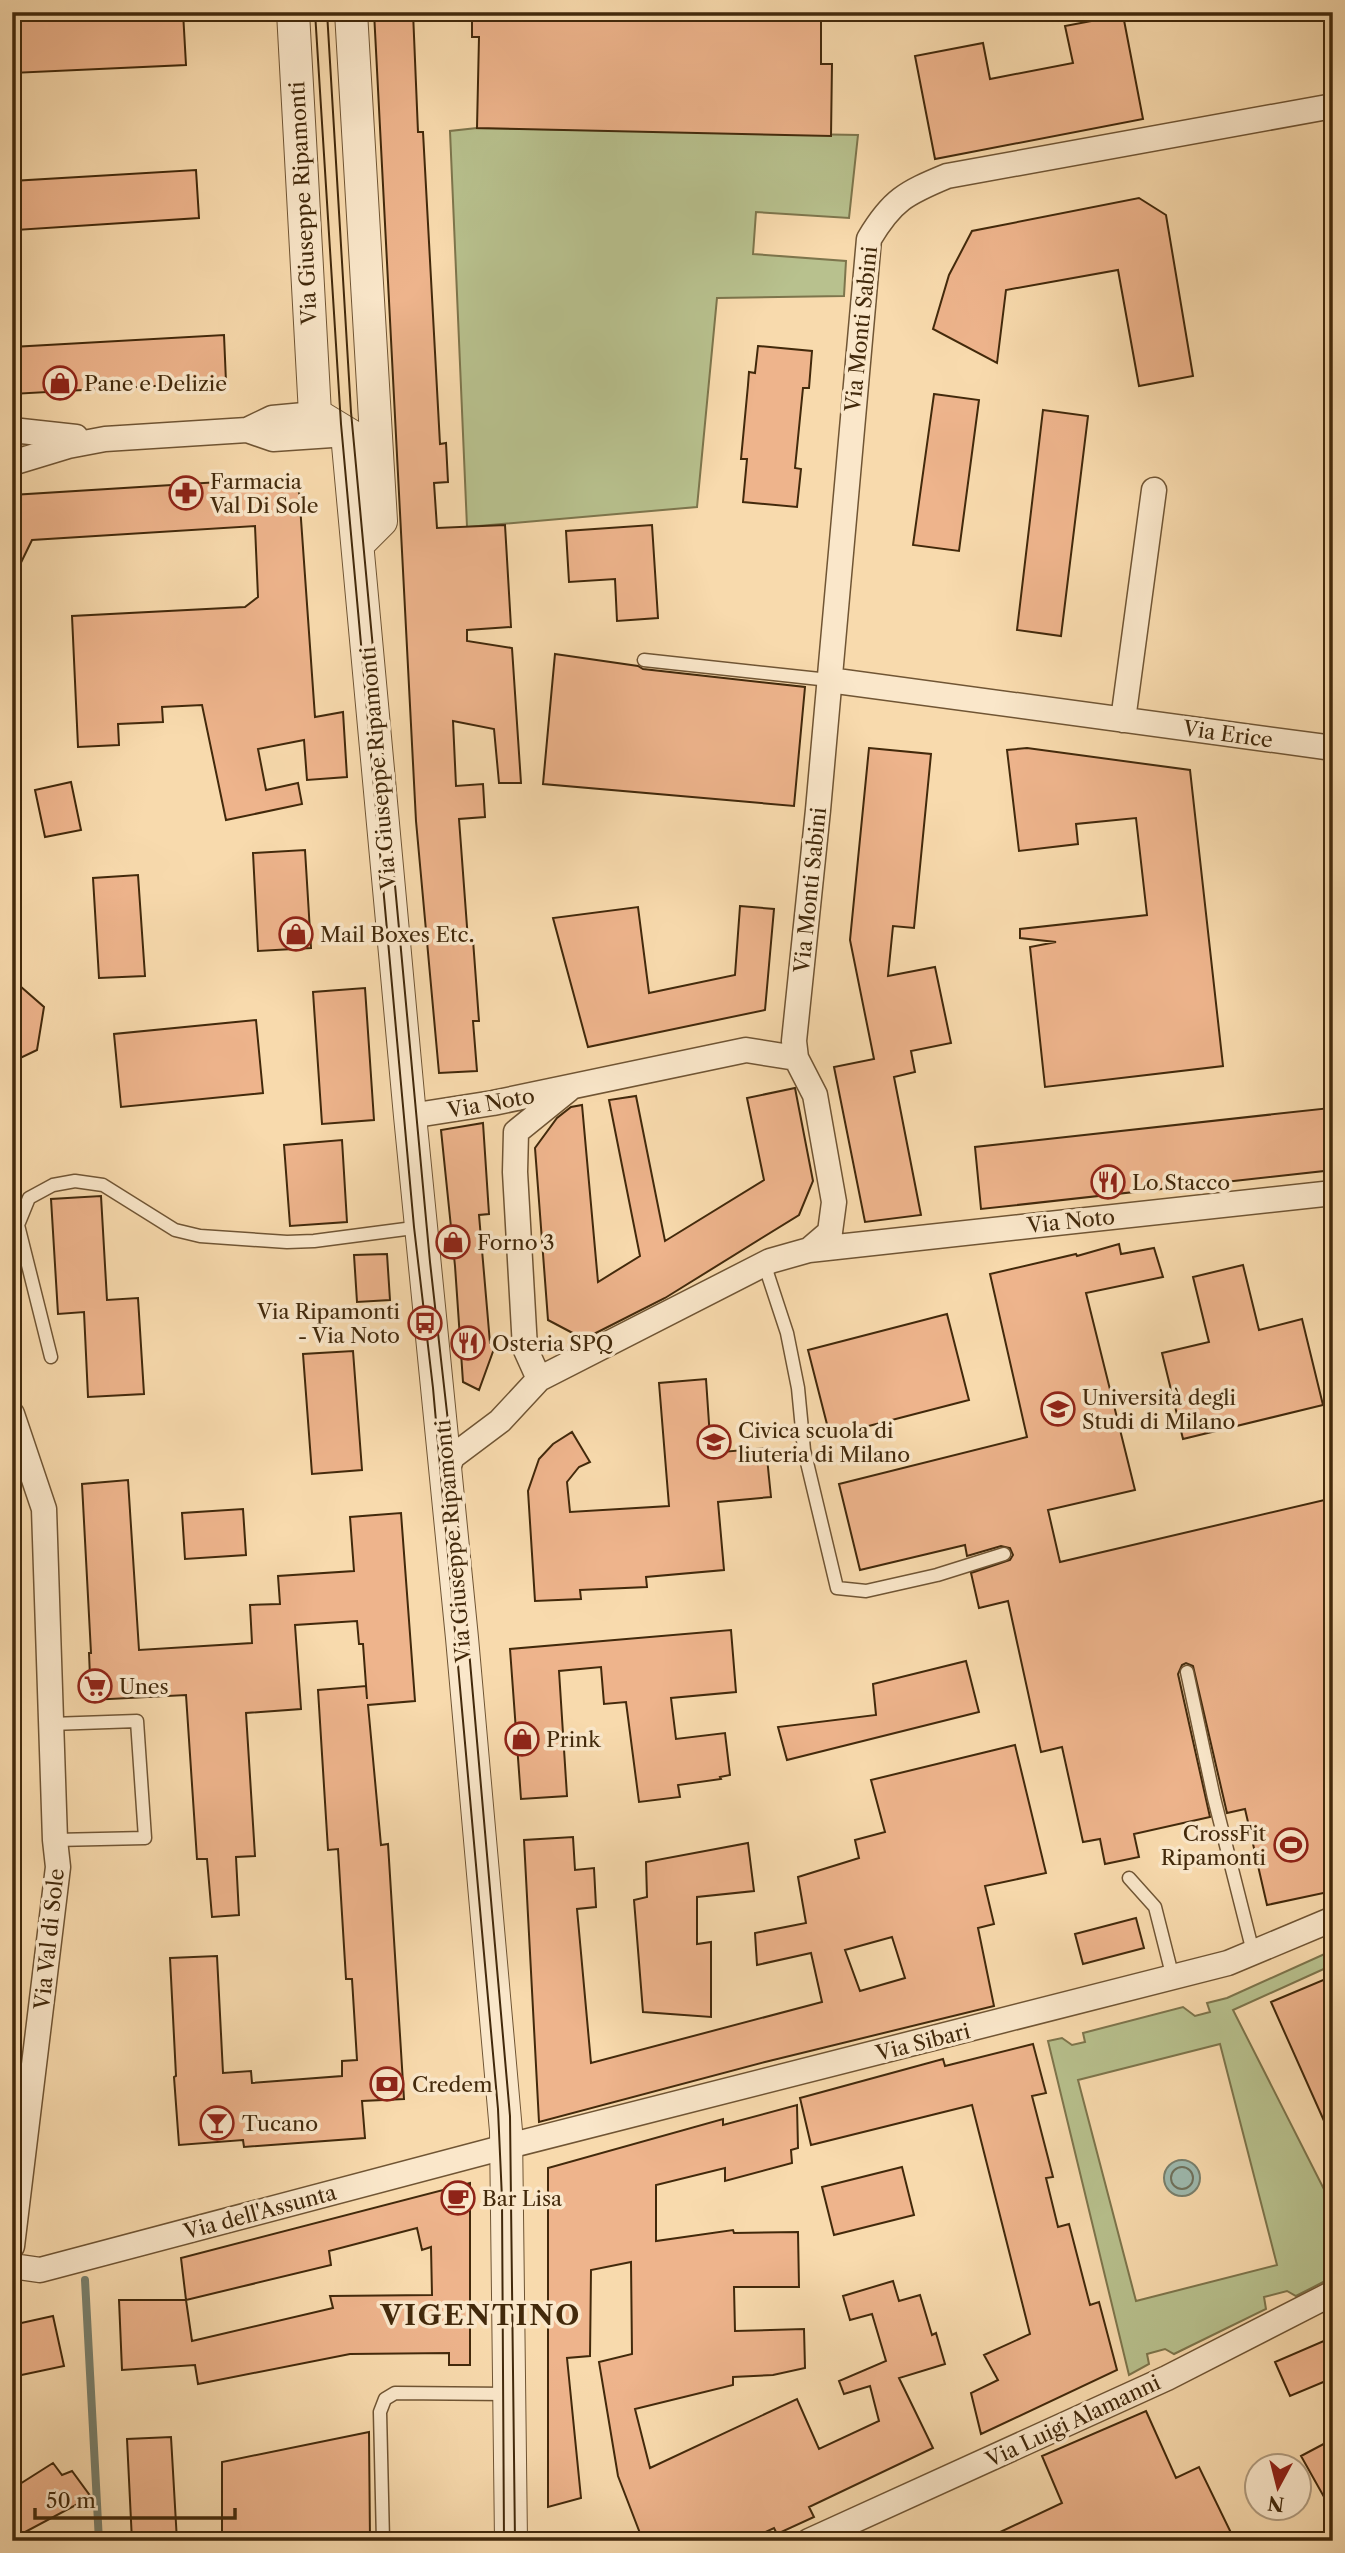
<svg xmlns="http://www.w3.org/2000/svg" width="1345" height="2553" viewBox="0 0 1345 2553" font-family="'Libre Caslon Text',serif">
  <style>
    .green { fill: #b8c18e; stroke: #7d754c; stroke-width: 2; fill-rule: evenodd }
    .water { fill: #9ebaaf; stroke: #79806d; stroke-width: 2 }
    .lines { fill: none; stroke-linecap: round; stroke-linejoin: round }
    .shore { stroke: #70725d; stroke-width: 2 }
    .stream { stroke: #79806d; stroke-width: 8 }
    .building { fill: #eeb48c; stroke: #42290b; stroke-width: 2; fill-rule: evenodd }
    .service-casing { stroke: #705534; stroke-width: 15 }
    .minor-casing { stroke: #705534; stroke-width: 27 }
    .tertiary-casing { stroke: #705534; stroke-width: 34 }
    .service { stroke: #fae7ca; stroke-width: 12 }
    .minor { stroke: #fae7ca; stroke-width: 24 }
    .tertiary { stroke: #fae7ca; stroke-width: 32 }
    .tram { stroke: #42290b; stroke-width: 2 }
    .labels { text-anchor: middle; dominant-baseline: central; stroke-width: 7; stroke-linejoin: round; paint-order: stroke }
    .street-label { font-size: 21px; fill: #42290b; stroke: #fae7ca }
    .poi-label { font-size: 21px; fill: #42290b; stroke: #fae7ca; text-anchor: start }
    .district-label { font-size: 28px; font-weight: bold; letter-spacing: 2px; fill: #42290b; stroke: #fae7ca }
  </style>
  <rect width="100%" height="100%" fill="#f8daad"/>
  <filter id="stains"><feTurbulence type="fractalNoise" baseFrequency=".00286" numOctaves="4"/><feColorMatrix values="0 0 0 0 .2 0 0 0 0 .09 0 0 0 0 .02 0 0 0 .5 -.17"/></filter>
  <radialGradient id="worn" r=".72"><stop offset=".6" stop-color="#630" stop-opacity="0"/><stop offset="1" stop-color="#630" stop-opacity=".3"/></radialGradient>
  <path class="green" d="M 477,128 L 858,135 L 849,218 L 756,212 L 753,254 L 846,261 L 844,296 L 717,298 L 697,507 L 467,527 L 450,131 Z
    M 1329,1952 L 1326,1968 L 1233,2010 L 1333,2207 L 1333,2277 L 1296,2296 L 1287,2291 L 1264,2297 L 1266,2309 L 1174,2354 L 1165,2349 L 1147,2354 L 1149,2364 L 1129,2375 L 1048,2041 L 1062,2038 L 1072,2045 L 1085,2042 L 1083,2033 L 1183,2007 L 1195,2016 L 1210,2012 L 1207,2003 L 1227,1998 ZM 1220,2044 L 1277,2265 L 1136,2301 L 1078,2080 Z"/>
  <path class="water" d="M1164 2178a18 18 0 1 1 36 0a18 18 0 1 1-36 0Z"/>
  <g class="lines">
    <path class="shore" d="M1171 2178a11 11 0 1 1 22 0a11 11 0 1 1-22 0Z"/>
    <path class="stream" d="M 85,2280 L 99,2541"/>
  </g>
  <path class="building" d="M 183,12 L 186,65 L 12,73 L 12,21 Z
    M 374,12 L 413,12 L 418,132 L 423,132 L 440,444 L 446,443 L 448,482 L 434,483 L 437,528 L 505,525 L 511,627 L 467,630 L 467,641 L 512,648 L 521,783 L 499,783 L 494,729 L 453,721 L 456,786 L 483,784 L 485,817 L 459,819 L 468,940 L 473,940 L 479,1021 L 473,1021 L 477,1071 L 439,1073 L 416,821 Z
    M 472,12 L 821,12 L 821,64 L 832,64 L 831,136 L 477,128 L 479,37 L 472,37 Z
    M 1123,15 L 1143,119 L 935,159 L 915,56 L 983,43 L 990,79 L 1073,63 L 1065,26 Z
    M 196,170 L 199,218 L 16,230 L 12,181 Z
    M 1139,198 L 1166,215 L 1193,376 L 1139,386 L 1118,270 L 1006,290 L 997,363 L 933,329 L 949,275 L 972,231 Z
    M 224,335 L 226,382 L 12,394 L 12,347 Z
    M 758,346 L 812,351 L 809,388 L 803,388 L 795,468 L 801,469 L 797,507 L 743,502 L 747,459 L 741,459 L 748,385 L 749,372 L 755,373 Z
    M 934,394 L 979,400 L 959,551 L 913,545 Z
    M 1043,410 L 1088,416 L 1061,636 L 1017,630 Z
    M 298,477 L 315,717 L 343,712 L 347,777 L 307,780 L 304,740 L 258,749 L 266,790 L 298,783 L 302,804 L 226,820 L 202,705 L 162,707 L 163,722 L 118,724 L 119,745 L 78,747 L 72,616 L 245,607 L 258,597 L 255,526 L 32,540 L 12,581 L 12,495 Z
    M 652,525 L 658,618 L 617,621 L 615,579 L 569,582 L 566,531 Z
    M 555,654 L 638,666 L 643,669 L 805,687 L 794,806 L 543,784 Z
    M 869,748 L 931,754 L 914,928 L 893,926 L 888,976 L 935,967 L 951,1043 L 911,1051 L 915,1072 L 894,1077 L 921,1215 L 865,1222 L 834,1067 L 874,1059 L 850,940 Z
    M 1027,748 L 1190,770 L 1223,1066 L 1045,1087 L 1030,947 L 1056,942 L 1020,938 L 1020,929 L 1147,915 L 1136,818 L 1076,824 L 1078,844 L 1019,851 L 1007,750 Z
    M 71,782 L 81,830 L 45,837 L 35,790 Z
    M 305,850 L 311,948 L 258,951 L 253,853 Z
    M 138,875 L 145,976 L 99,978 L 93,878 Z
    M 740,906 L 774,909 L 765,1010 L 588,1047 L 553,918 L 638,907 L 649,993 L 735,975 Z
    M 12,979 L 44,1007 L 37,1050 L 12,1062 Z
    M 365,988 L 374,1120 L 322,1124 L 313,992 Z
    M 256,1020 L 263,1093 L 121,1107 L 114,1034 Z
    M 795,1088 L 813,1181 L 799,1215 L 665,1298 L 584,1339 L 548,1320 L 535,1148 L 557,1118 L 571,1107 L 582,1105 L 598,1282 L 640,1256 L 609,1100 L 636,1096 L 665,1241 L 764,1180 L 747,1098 Z
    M 1330,1108 L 1333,1170 L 981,1209 L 975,1147 Z
    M 483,1123 L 489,1214 L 479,1215 L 490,1343 L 495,1346 L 479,1390 L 463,1382 L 455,1266 L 441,1130 Z
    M 342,1140 L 347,1222 L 290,1226 L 284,1145 Z
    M 101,1196 L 107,1300 L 138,1298 L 144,1394 L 88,1397 L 84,1312 L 58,1314 L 51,1199 Z
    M 1119,1244 L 1121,1254 L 1154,1248 L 1163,1277 L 1086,1293 L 1135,1490 L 1048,1510 L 1060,1562 L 1333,1498 L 1333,1891 L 1267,1905 L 1245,1809 L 1227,1813 L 1193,1666 L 1186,1663 L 1182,1665 L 1178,1674 L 1210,1817 L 1134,1834 L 1139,1857 L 1105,1864 L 1100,1839 L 1083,1842 L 1062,1747 L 1041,1752 L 1008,1601 L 979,1608 L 971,1573 L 1010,1560 L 1013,1555 L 1010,1548 L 1001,1546 L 967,1556 L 965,1545 L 860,1570 L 839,1484 L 1027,1437 L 990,1274 L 1076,1254 L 1077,1256 Z
    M 387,1254 L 390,1300 L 357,1302 L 354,1255 Z
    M 1243,1265 L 1259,1330 L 1302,1319 L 1323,1405 L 1183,1439 L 1162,1353 L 1209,1342 L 1193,1277 Z
    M 947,1314 L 969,1400 L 830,1436 L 808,1350 Z
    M 353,1351 L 362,1470 L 312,1474 L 303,1354 Z
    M 706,1379 L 711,1453 L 766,1448 L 771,1497 L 718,1502 L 724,1570 L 646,1577 L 647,1587 L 580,1590 L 581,1599 L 535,1601 L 528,1491 L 539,1459 L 553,1444 L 572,1432 L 590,1462 L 579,1467 L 567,1482 L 570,1512 L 669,1506 L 659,1383 Z
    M 128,1480 L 139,1650 L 252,1643 L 250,1605 L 280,1604 L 278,1576 L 354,1571 L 350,1517 L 401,1513 L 415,1701 L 368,1705 L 381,1845 L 388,1844 L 404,2099 L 362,2101 L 365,2138 L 244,2147 L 243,2140 L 179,2145 L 174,2077 L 176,2076 L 170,1958 L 217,1956 L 223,2073 L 251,2071 L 252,2083 L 342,2076 L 342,2061 L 357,2060 L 352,1979 L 346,1979 L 338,1849 L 328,1850 L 318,1690 L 366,1686 L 367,1699 L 363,1644 L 359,1644 L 357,1621 L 295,1625 L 301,1709 L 246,1713 L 255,1856 L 236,1857 L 239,1915 L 212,1917 L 207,1859 L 197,1859 L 186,1695 L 91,1700 L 89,1653 L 91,1653 L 82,1484 Z
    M 243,1509 L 246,1555 L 185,1559 L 182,1513 Z
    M 731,1630 L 736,1692 L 671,1698 L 676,1739 L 725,1733 L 730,1775 L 720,1777 L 721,1779 L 678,1785 L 680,1797 L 639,1802 L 626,1702 L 604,1704 L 601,1667 L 559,1671 L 567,1796 L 521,1799 L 510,1649 Z
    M 966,1661 L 979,1712 L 787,1760 L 778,1727 L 876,1715 L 873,1684 Z
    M 1015,1745 L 1046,1873 L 985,1886 L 994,1924 L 978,1928 L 994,2006 L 765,2062 L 539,2122 L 524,1840 L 573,1837 L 575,1870 L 594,1868 L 596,1907 L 577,1909 L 591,2063 L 822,2002 L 811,1953 L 757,1965 L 755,1933 L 806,1923 L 798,1877 L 859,1858 L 855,1840 L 885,1832 L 871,1780 ZM 892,1937 L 905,1978 L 860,1991 L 845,1950 Z
    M 748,1843 L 754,1891 L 697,1897 L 697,1944 L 711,1942 L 711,2017 L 643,2012 L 634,1900 L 647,1897 L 646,1862 Z
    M 1136,1918 L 1144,1948 L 1083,1964 L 1075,1934 Z
    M 1328,1978 L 1333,1989 L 1333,2141 L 1271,2002 Z
    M 1033,2044 L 1046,2093 L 1032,2096 L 1053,2177 L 1046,2178 L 1058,2227 L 1069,2224 L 1090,2305 L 1099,2302 L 1117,2370 L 981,2434 L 971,2393 L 998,2380 L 984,2355 L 1030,2334 L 972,2105 L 811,2145 L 800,2098 L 943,2059 L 945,2066 Z
    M 797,2105 L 798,2148 L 791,2150 L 792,2163 L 725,2181 L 725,2168 L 656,2185 L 656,2241 L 733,2230 L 734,2233 L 798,2232 L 799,2287 L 734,2287 L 735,2331 L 804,2329 L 805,2368 L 773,2375 L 733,2377 L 733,2385 L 635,2409 L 650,2468 L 797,2399 L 819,2449 L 879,2421 L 870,2386 L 844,2394 L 839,2381 L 886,2361 L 872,2314 L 850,2320 L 843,2296 L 893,2281 L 899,2301 L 920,2295 L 932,2335 L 936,2333 L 945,2364 L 899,2378 L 933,2448 L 809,2507 L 814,2517 L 777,2534 L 774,2528 L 746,2541 L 643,2541 L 618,2476 L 599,2362 L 632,2354 L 631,2262 L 591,2270 L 590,2356 L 567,2358 L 581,2498 L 548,2507 L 548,2168 L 723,2119 L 723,2125 Z
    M 902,2167 L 914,2215 L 834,2235 L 822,2187 Z
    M 470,2183 L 470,2365 L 449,2365 L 449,2353 L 350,2354 L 198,2384 L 195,2365 L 122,2370 L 119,2300 L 186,2300 L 181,2258 ZM 417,2228 L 422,2250 L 431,2247 L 432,2295 L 330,2296 L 333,2308 L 192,2341 L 186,2300 L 331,2265 L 329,2251 Z
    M 53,2316 L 64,2366 L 12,2377 L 12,2325 Z
    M 1333,2337 L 1333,2378 L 1290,2396 L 1275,2362 Z
    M 1146,2411 L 1176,2478 L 1199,2467 L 1235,2541 L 981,2541 L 1062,2503 L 1042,2456 Z
    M 369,2432 L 370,2541 L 222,2541 L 222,2462 Z
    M 171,2437 L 177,2541 L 132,2541 L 127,2439 Z
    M 1333,2439 L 1333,2513 L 1301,2456 Z
    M 53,2463 L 62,2475 L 72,2471 L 91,2497 L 12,2539 L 12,2489 Z"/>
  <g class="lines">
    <defs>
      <path id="service" d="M 644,660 L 829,680
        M 764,1263 L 787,1333 L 798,1388 L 804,1450 L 837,1588 L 866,1591 L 937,1575 L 1004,1554
        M 51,1357 L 18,1225 L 29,1198 L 53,1185 L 75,1181 L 103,1185 L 175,1230 L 200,1236 L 287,1242 L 314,1241 L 421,1227
        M 1187,1672 L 1214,1798 L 1253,1952
        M 51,1724 L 137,1721 L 145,1838 L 55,1840
        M 1129,1878 L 1155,1907 L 1173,1978
        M 383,2541 L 380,2412 L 385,2399 L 395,2393 L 509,2394"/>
      <path id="minor" d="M 12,430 L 76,437
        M 247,430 L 272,418 L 315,414
        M 12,463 L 68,446 L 105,439 L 247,430 L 273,439 L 347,434
        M 829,680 L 1333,748
        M 1123,720 L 1154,490
        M 410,1116 L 493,1103 L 746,1050 L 796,1058
        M 809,1250 L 830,1232 L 834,1202 L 815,1095 L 796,1058 L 794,1041 L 818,810 L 869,239 C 892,200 906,193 947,176 L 1333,106
        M 539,1379 L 525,1348 L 515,1172 L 516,1132 L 568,1090
        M 12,1414 L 44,1509 L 55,1840 L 58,1867 L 12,2246
        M 447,1471 L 452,1457 L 500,1421 L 539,1379 L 770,1261 L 809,1250 L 1333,1193
        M 12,2266 L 40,2270 L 501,2148 L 1228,1963 L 1333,1919
        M 809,2541 L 1167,2378 L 1333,2293"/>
      <path id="tertiary" d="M 293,12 L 315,414 L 366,445
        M 351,12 L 381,521 L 358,544
        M 347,434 L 410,1116 L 462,1638 L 506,2131 L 511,2541"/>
    </defs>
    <use href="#service" class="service-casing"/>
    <use href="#minor" class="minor-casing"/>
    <use href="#tertiary" class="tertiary-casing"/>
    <use href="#service" class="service"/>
    <use href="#minor" class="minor"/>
    <use href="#tertiary" class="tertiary"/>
    <path class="tram" d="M 315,12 L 341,424 L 414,1227 L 433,1388 L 498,2109 L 502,2199 L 504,2541
      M 327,12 L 351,412 L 430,1262 L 452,1457 L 510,2116 L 515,2541"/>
  </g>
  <defs>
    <symbol id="shop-ring" viewBox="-11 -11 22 22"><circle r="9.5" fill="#fae7ca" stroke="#8f2418" stroke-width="1.5"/><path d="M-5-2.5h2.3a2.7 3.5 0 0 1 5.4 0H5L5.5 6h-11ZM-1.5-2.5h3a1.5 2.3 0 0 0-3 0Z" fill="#8f2418"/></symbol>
    <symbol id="pharmacy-ring" viewBox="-11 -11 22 22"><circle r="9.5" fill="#fae7ca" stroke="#8f2418" stroke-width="1.5"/><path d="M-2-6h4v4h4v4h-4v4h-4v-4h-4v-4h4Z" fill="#8f2418"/></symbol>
    <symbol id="restaurant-ring" viewBox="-11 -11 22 22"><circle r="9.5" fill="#fae7ca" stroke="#8f2418" stroke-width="1.5"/><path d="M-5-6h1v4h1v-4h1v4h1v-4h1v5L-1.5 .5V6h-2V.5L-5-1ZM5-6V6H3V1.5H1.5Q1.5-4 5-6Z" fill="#8f2418"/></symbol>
    <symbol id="bus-ring" viewBox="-11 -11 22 22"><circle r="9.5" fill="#fae7ca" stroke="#8f2418" stroke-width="1.5"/><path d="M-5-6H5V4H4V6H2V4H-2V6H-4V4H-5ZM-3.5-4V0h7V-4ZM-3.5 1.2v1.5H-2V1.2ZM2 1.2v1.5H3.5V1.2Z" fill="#8f2418"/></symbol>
    <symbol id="university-ring" viewBox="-11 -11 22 22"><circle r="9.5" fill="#fae7ca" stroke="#8f2418" stroke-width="1.5"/><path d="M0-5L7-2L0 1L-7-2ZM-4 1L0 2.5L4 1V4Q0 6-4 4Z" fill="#8f2418"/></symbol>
    <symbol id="school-ring" viewBox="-11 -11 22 22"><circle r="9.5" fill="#fae7ca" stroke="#8f2418" stroke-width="1.5"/><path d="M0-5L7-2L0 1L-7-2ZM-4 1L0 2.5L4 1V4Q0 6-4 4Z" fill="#8f2418"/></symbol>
    <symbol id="supermarket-ring" viewBox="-11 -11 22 22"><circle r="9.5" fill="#fae7ca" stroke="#8f2418" stroke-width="1.5"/><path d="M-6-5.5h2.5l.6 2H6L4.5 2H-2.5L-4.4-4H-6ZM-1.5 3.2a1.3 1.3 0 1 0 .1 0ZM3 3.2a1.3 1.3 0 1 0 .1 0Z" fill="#8f2418"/></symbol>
    <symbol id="stadium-ring" viewBox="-11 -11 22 22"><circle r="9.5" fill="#fae7ca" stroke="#8f2418" stroke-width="1.5"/><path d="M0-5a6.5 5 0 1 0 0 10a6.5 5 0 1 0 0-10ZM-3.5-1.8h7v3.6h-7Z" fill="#8f2418"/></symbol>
    <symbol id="bank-ring" viewBox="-11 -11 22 22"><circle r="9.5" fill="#fae7ca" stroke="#8f2418" stroke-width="1.5"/><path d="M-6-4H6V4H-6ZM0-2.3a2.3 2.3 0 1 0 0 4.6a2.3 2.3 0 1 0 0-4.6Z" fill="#8f2418"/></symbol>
    <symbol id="bar-ring" viewBox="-11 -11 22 22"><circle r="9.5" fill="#fae7ca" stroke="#8f2418" stroke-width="1.5"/><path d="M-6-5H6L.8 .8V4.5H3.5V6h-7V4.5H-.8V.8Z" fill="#8f2418"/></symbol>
    <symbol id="cafe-ring" viewBox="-11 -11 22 22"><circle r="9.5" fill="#fae7ca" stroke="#8f2418" stroke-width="1.5"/><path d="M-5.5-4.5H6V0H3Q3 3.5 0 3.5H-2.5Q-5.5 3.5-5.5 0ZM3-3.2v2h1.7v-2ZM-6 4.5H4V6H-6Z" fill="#8f2418"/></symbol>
  </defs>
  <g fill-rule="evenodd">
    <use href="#shop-ring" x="41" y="364" width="38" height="38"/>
    <use href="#pharmacy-ring" x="167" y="474" width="38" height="38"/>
    <use href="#shop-ring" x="277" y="915" width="38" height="38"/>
    <use href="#restaurant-ring" x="1089" y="1163" width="38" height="38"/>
    <use href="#shop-ring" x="434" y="1223" width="38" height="38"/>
    <use href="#bus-ring" x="406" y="1304" width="38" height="38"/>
    <use href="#restaurant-ring" x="449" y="1324" width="38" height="38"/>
    <use href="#university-ring" x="1039" y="1390" width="38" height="38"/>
    <use href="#school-ring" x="695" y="1423" width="38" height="38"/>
    <use href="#supermarket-ring" x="76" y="1667" width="38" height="38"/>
    <use href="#shop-ring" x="503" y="1720" width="38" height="38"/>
    <use href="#stadium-ring" x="1272" y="1826" width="38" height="38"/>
    <use href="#bank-ring" x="368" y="2065" width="38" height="38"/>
    <use href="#bar-ring" x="198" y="2104" width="38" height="38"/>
    <use href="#cafe-ring" x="439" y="2179" width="38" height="38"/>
  </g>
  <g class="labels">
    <g class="street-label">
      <text transform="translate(303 203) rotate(-93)">Via Giuseppe Ripamonti</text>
      <text transform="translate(861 329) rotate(-84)">Via Monti Sabini</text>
      <text transform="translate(1228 734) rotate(8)">Via Erice</text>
      <text transform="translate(378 768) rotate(-95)">Via Giuseppe Ripamonti</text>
      <text transform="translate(810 890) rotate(-84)">Via Monti Sabini</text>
      <text transform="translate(491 1103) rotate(-10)">Via Noto</text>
      <text transform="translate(1071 1221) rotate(-6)">Via Noto</text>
      <text transform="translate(453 1541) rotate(-95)">Via Giuseppe Ripamonti</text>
      <text transform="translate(49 1939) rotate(-84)">Via Val di Sole</text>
      <text transform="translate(923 2042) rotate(-14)">Via Sibari</text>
      <text transform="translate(260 2212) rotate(-15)">Via dell'Assunta</text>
      <text transform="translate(1073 2421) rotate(-25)">Via Luigi Alamanni</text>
    </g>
    <g class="poi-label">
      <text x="84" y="383">Pane e Delizie</text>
      <text x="210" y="481">Farmacia<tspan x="210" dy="24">Val Di Sole</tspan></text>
      <text x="320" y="934">Mail Boxes Etc.</text>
      <text x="1132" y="1182">Lo Stacco</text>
      <text x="477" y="1242">Forno 3</text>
      <text x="400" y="1311" text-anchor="end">Via Ripamonti<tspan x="400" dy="24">- Via Noto</tspan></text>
      <text x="492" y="1343">Osteria SPQ</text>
      <text x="1082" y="1397">Università degli<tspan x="1082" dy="24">Studi di Milano</tspan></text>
      <text x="738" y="1430">Civica scuola di<tspan x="738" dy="24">liuteria di Milano</tspan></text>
      <text x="119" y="1686">Unes</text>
      <text x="546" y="1739">Prink</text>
      <text x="1266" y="1833" text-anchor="end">CrossFit<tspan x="1266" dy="24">Ripamonti</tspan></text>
      <text x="412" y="2084">Credem</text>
      <text x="242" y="2123">Tucano</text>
      <text x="482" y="2198">Bar Lisa</text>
    </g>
    <g class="district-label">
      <text x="481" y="2315">VIGENTINO</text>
    </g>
  </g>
  <rect width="1345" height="2553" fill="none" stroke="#f8daad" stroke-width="42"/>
  <rect x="14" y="14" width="1317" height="2525" fill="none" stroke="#42290b" stroke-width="3.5"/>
  <rect x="21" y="21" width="1303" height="2511" fill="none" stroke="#42290b" stroke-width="2"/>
  <g transform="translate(1278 2487) rotate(187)"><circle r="33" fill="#fae7ca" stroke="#b09b7e" stroke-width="2"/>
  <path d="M0-5L12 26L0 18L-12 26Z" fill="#8f2418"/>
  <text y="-10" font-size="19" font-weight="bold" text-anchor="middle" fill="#42290b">N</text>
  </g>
  <path d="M35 2508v10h200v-10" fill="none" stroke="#42290b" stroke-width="3.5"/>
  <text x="46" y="2508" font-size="21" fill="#42290b" stroke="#fae7ca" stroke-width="5" paint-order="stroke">50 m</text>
  <rect width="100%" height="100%" filter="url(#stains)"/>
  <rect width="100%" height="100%" fill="url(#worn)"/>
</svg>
